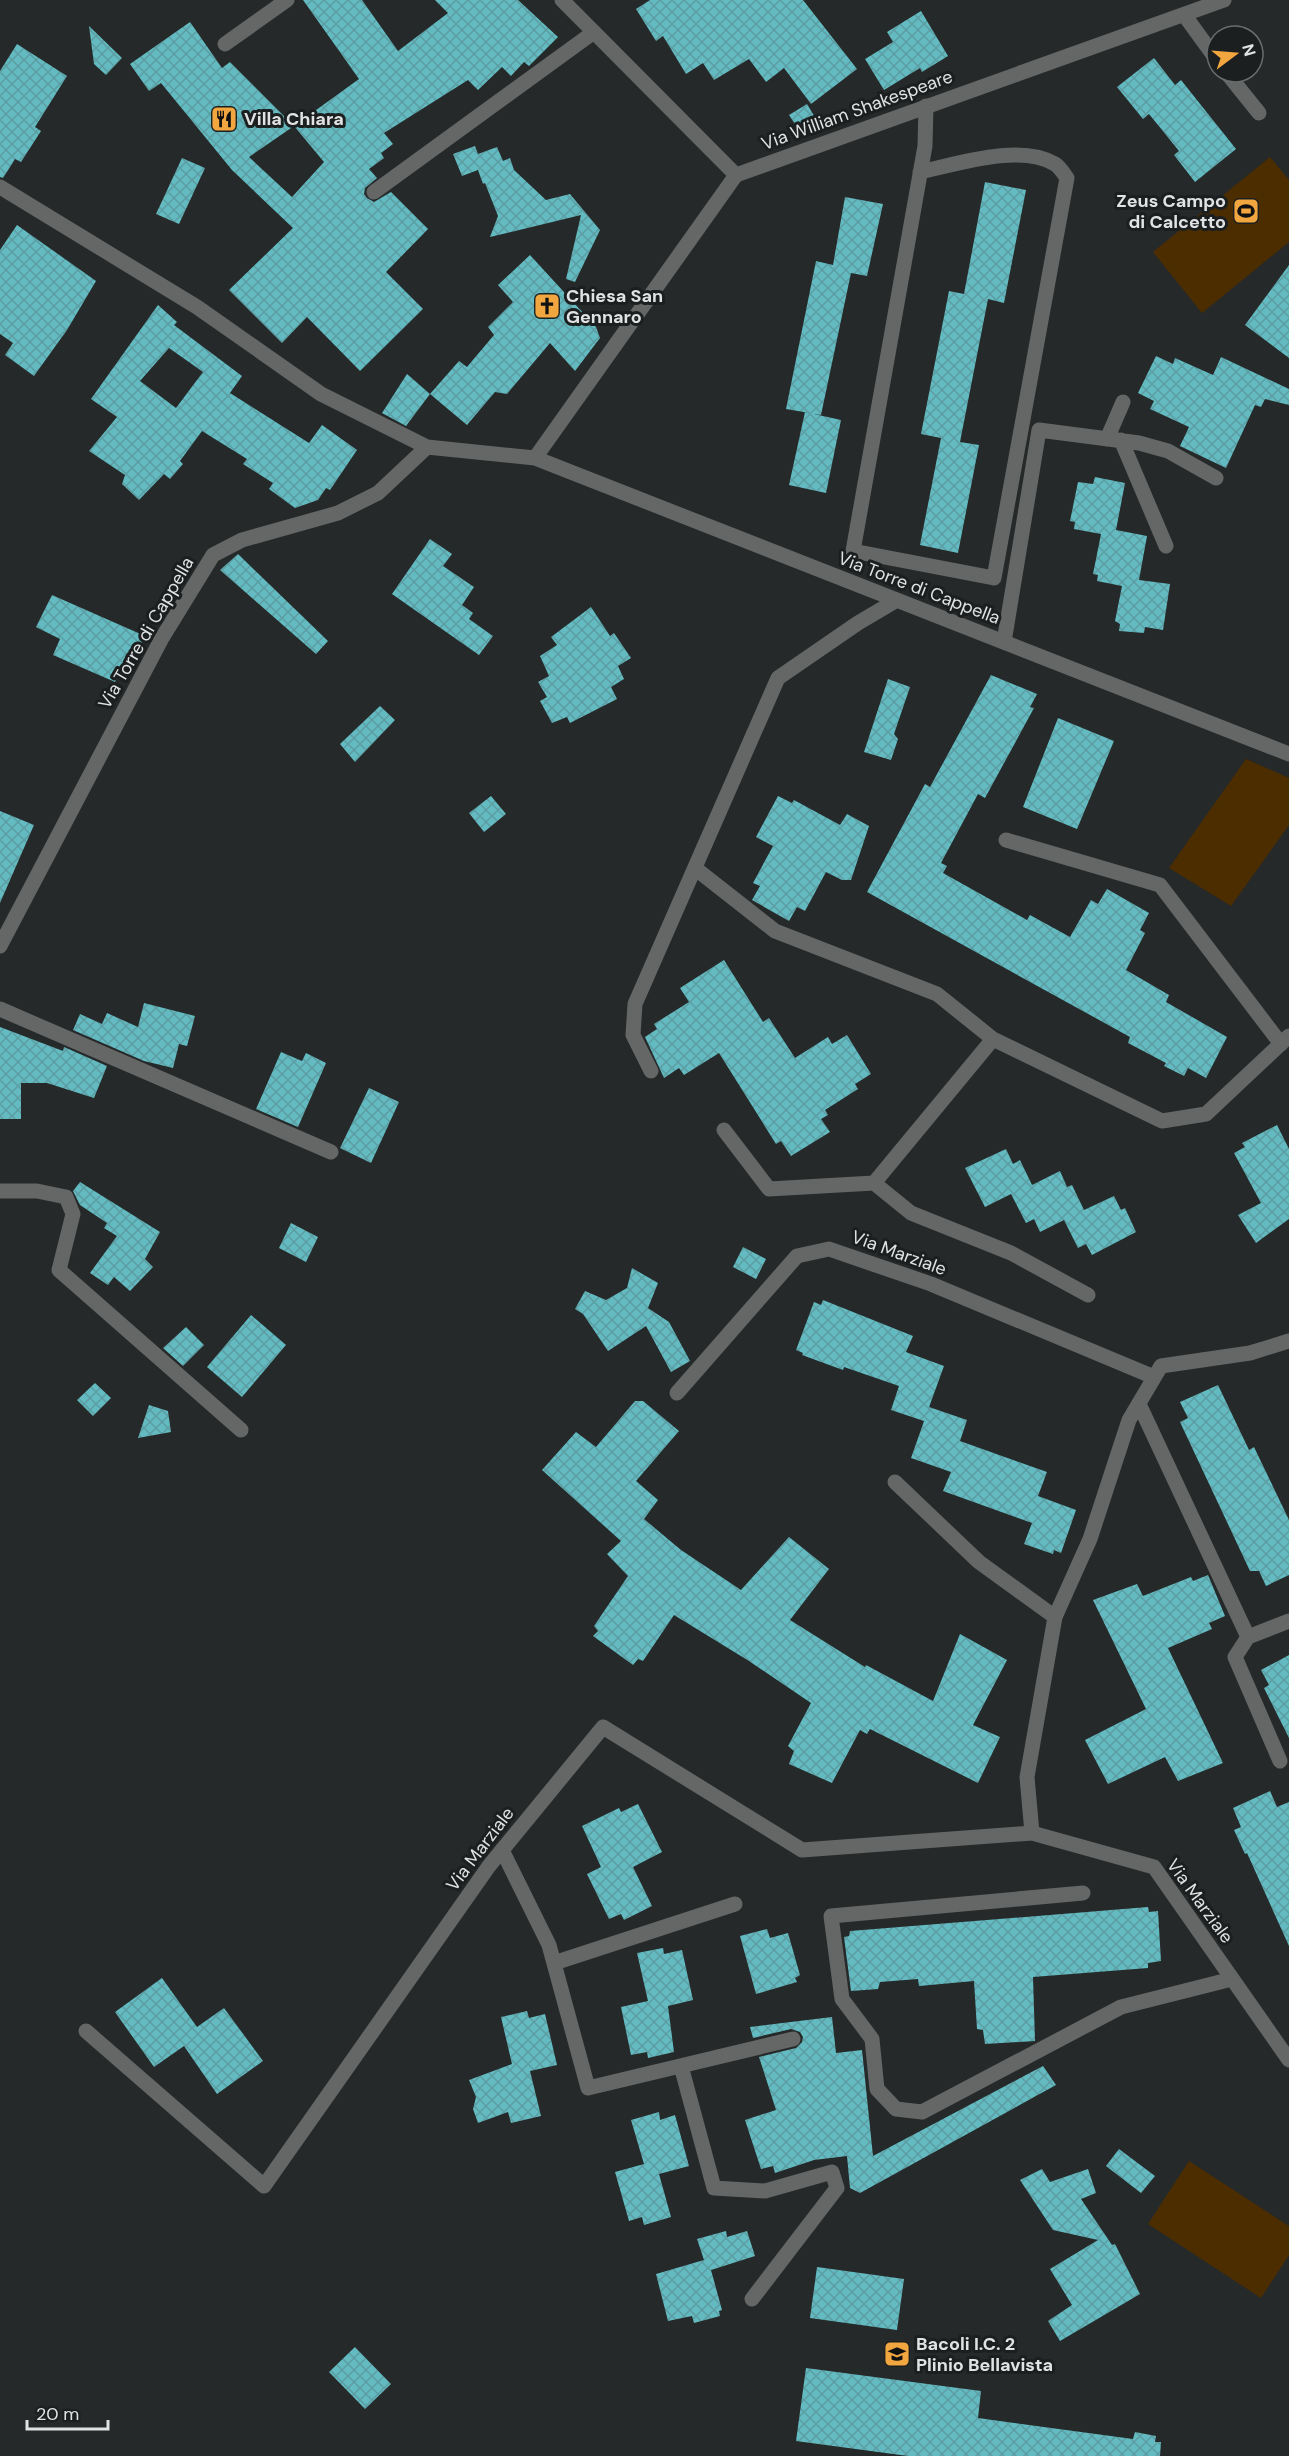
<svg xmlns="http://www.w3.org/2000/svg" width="1289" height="2456" viewBox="0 0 1289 2456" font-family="'DM Sans',sans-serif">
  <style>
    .pitch { fill: #4c2d00 }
    .building { fill: url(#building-cross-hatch); fill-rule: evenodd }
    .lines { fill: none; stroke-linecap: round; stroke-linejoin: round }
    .service { stroke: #656666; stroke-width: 15 }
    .minor { stroke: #656666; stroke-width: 15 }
    .labels { text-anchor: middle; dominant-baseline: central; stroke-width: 6; stroke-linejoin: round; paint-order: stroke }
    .street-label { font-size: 18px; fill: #e0e2e3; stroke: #1c1f20 }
    .poi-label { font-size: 18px; font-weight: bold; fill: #e0e2e3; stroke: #1c1f20; text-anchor: start }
  </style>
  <defs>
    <pattern id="building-cross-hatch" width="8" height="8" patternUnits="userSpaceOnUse" patternTransform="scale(1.5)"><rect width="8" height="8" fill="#63bbc1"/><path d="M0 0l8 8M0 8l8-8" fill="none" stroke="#5b9da2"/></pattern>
  </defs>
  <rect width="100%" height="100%" fill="#262929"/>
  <path class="pitch" d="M 1270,157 L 1289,180 L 1289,242 L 1202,313 L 1153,252 Z
    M 1246,759 L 1289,778 L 1289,825 L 1231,906 L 1169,868 Z
    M 1189,2161 L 1289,2226 L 1289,2255 L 1261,2298 L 1148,2224 Z"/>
  <path class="building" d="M 303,0 L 362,0 L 398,51 L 448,13 L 435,0 L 518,0 L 558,37 L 529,66 L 524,62 L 511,76 L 502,67 L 478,90 L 468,80 L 384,133 L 393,144 L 381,153 L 384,158 L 369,169 L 377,178 L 365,188 L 364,194 L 367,198 L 374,202 L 391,192 L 428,229 L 386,272 L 423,309 L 360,371 L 307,317 L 282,343 L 229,290 L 293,228 L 232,170 L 161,83 L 149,91 L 130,64 L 190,22 L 222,68 L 230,62 L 294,126 L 359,79 ZM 294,126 L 324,162 L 292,197 L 249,157 Z
    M 650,0 L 803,0 L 857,69 L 811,104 L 784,68 L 766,82 L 749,59 L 714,80 L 703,63 L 686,74 L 663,36 L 656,41 L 636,9 Z
    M 921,11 L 948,56 L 922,72 L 920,68 L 884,90 L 865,59 L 893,42 L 887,32 Z
    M 89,26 L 122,58 L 106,75 L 94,64 Z
    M 17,44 L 67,76 L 35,127 L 41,131 L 21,162 L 15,159 L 3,178 L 0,177 L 0,71 Z
    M 1154,58 L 1175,85 L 1181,80 L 1236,149 L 1195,182 L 1174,155 L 1179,151 L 1149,114 L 1143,119 L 1117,87 Z
    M 807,104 L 819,124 L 802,135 L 789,115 Z
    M 475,146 L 478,154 L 497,147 L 503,161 L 510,158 L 514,170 L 546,200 L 570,194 L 600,230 L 575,282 L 566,279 L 581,215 L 490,237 L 498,216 L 485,183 L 483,184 L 478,170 L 462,176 L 453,154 Z
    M 182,158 L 205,168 L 179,224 L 156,214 Z
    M 985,182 L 1026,190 L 1004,303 L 988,299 L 960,442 L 979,445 L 958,553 L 920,545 L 941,438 L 921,434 L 949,291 L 964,294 Z
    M 845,197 L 883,204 L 867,276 L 851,273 L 821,415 L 786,409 L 816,261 L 833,265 Z
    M 17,225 L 96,281 L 67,330 L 34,376 L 5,355 L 13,343 L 0,334 L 0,250 Z
    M 530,255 L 596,327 L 600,338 L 575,371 L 550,343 L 507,394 L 495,392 L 467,425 L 430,394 L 459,361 L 467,367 L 494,335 L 488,327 L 513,302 L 498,285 Z
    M 1289,265 L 1289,358 L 1245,325 Z
    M 158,305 L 177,322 L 174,325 L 242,376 L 230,393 L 309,443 L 322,425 L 357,450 L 330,490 L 326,488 L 318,500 L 295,508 L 269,489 L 273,483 L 243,464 L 247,459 L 202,431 L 180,461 L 183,464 L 170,479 L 164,474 L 139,500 L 122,484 L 125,475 L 89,451 L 117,417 L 91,399 ZM 169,348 L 203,372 L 176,408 L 140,381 Z
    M 1156,356 L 1173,364 L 1175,358 L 1213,375 L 1221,357 L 1289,389 L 1289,405 L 1265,399 L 1261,407 L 1255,405 L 1226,468 L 1180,446 L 1189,427 L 1150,409 L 1154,401 L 1138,393 Z
    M 407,374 L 430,394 L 406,426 L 382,413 Z
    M 805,412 L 841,420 L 826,493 L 789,485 Z
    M 1095,477 L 1125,483 L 1116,530 L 1147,536 L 1139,580 L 1170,584 L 1163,630 L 1145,627 L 1144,633 L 1119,631 L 1120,624 L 1115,621 L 1122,586 L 1097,581 L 1098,575 L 1093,574 L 1101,534 L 1074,529 L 1075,522 L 1070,521 L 1078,482 L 1093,484 Z
    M 430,539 L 452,554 L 443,566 L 474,587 L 462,605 L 473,613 L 469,619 L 493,636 L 479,655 L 392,594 Z
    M 238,554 L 328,641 L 316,654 L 220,570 Z
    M 52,595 L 145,636 L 136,657 L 127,653 L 115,682 L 53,655 L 60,639 L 36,627 Z
    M 591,607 L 610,636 L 614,633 L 631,658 L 618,666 L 624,679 L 611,687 L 617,699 L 570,723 L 567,717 L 552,723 L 540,701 L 547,697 L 538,682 L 549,676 L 540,656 L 557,645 L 551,637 Z
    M 991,675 L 1037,694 L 1030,707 L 1034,708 L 985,798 L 978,794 L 941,863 L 947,866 L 943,873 L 1027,920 L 1030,915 L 1070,937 L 1091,900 L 1098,904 L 1107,889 L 1149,913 L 1140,930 L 1145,933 L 1126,970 L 1169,995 L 1166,1002 L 1227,1037 L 1206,1078 L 1188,1068 L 1184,1076 L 1164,1066 L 1166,1063 L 1128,1043 L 1130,1037 L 867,892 L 925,784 L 930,787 Z
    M 888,679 L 910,687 L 894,734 L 898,739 L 891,760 L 864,752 Z
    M 380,706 L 395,720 L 355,762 L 340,744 Z
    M 1058,718 L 1114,741 L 1077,829 L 1023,807 Z
    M 491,796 L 506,814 L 484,832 L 469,813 Z
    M 778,796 L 792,803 L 794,800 L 840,825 L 847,814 L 869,826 L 851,880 L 842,880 L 826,872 L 805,911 L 797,907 L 789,921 L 752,900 L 760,886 L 753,883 L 773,846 L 756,837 Z
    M 0,811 L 34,825 L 0,903 Z
    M 724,960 L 763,1022 L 769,1018 L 795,1058 L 828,1037 L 832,1044 L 847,1035 L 871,1074 L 855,1084 L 858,1089 L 825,1110 L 828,1115 L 821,1119 L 830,1132 L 791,1156 L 781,1141 L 776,1144 L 719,1053 L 684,1075 L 679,1068 L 664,1078 L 645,1037 L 657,1029 L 654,1024 L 689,1002 L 680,988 Z
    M 144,1003 L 195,1016 L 187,1046 L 179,1044 L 173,1068 L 144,1061 L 73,1030 L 80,1014 L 102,1024 L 107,1013 L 138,1027 Z
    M 0,1027 L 63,1051 L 64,1047 L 107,1066 L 94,1098 L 47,1083 L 21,1083 L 21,1119 L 0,1119 Z
    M 281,1052 L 302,1061 L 306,1053 L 326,1063 L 298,1127 L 256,1109 Z
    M 369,1088 L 399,1102 L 371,1163 L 340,1148 Z
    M 1277,1125 L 1289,1149 L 1289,1219 L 1256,1243 L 1238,1215 L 1261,1203 L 1234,1153 L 1245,1147 L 1242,1143 Z
    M 1006,1149 L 1013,1164 L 1020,1160 L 1032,1185 L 1060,1171 L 1067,1187 L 1072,1185 L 1084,1210 L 1114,1196 L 1121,1210 L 1125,1208 L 1136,1232 L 1092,1255 L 1086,1244 L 1078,1248 L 1064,1220 L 1040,1232 L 1034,1219 L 1026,1223 L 1011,1194 L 985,1207 L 965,1168 Z
    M 80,1182 L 160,1232 L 145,1259 L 153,1267 L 130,1291 L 114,1277 L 108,1285 L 90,1273 L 117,1236 L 104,1228 L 107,1223 L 80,1205 L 73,1191 Z
    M 291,1223 L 318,1237 L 306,1262 L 279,1248 Z
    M 743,1247 L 766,1259 L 756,1279 L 733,1267 Z
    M 632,1268 L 658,1283 L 648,1308 L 669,1322 L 690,1361 L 671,1372 L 646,1326 L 608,1351 L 583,1314 L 575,1309 L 585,1291 L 606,1300 L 627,1288 Z
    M 823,1300 L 913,1336 L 906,1352 L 944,1366 L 924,1421 L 891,1410 L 899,1386 L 844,1367 L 843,1370 L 802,1355 L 803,1353 L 796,1350 L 814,1302 L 821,1305 Z
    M 251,1315 L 286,1345 L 242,1397 L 207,1367 Z
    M 186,1327 L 204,1345 L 183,1366 L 163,1348 Z
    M 95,1383 L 111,1398 L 93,1416 L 77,1400 Z
    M 1218,1385 L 1249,1450 L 1254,1447 L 1289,1520 L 1289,1575 L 1266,1586 L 1259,1571 L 1250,1571 L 1180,1422 L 1188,1418 L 1180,1402 Z
    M 635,1401 L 643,1401 L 679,1431 L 636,1481 L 658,1500 L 644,1519 L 681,1550 L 741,1590 L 789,1537 L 829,1569 L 790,1620 L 865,1667 L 866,1665 L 933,1701 L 960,1634 L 1007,1660 L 973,1725 L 1000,1737 L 978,1783 L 870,1729 L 867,1734 L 860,1730 L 832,1783 L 789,1764 L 794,1751 L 788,1746 L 811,1703 L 749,1661 L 674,1615 L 643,1661 L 638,1659 L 633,1665 L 593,1636 L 598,1631 L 594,1626 L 628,1576 L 607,1554 L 621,1541 L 542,1470 L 576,1432 L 596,1447 Z
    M 149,1405 L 168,1411 L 171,1432 L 138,1438 Z
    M 929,1407 L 967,1420 L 960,1441 L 1047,1472 L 1038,1496 L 1076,1510 L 1061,1553 L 1054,1550 L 1053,1554 L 1024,1544 L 1032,1523 L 943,1491 L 951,1472 L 911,1458 Z
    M 1208,1575 L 1225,1616 L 1209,1623 L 1212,1629 L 1168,1648 L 1223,1763 L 1178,1781 L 1165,1757 L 1108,1784 L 1085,1740 L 1146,1709 L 1093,1600 L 1137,1584 L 1143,1596 L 1191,1577 L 1193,1581 Z
    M 1289,1655 L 1289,1738 L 1264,1688 L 1269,1685 L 1261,1670 Z
    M 1270,1791 L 1277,1807 L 1289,1802 L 1289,1946 L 1247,1853 L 1245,1854 L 1234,1830 L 1241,1827 L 1233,1808 Z
    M 638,1804 L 662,1852 L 633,1867 L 652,1906 L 624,1920 L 621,1914 L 609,1919 L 587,1874 L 601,1867 L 582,1826 L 619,1808 L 621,1812 Z
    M 1148,1907 L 1149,1912 L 1158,1911 L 1161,1961 L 1148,1963 L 1148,1968 L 1033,1977 L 1035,2041 L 985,2044 L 983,2030 L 977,2029 L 974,1981 L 919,1986 L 918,1979 L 880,1982 L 878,1989 L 851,1991 L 844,1937 L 849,1936 L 850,1931 Z
    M 767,1929 L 770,1938 L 788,1933 L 800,1975 L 795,1978 L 797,1982 L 756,1994 L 740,1936 Z
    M 663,1948 L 664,1954 L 682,1950 L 693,2000 L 668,2006 L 674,2052 L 648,2058 L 647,2052 L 631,2055 L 621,2007 L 648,2001 L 637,1953 Z
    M 162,1978 L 197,2027 L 224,2008 L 263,2061 L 217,2094 L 184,2046 L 154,2067 L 115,2012 Z
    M 527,2011 L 529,2018 L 545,2014 L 557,2065 L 530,2071 L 541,2116 L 511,2123 L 508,2112 L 478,2123 L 473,2109 L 476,2097 L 469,2080 L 512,2064 L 501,2017 Z
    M 832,2017 L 836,2053 L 862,2050 L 873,2156 L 1043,2066 L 1056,2085 L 860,2193 L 850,2188 L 847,2156 L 814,2160 L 775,2173 L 773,2166 L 761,2169 L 745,2120 L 776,2110 L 759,2057 L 796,2048 L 802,2042 L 803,2037 L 800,2032 L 791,2029 L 753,2038 L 750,2027 Z
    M 659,2112 L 660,2120 L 675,2115 L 689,2166 L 659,2174 L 671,2217 L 644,2225 L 642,2217 L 629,2221 L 615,2172 L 644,2164 L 631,2120 Z
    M 1119,2149 L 1155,2176 L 1141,2193 L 1106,2166 Z
    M 1042,2169 L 1050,2182 L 1088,2169 L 1096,2193 L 1081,2199 L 1112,2245 L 1115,2244 L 1140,2294 L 1060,2341 L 1048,2321 L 1072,2305 L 1050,2269 L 1098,2240 L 1053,2230 L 1020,2180 Z
    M 726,2231 L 727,2237 L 747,2231 L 755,2256 L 711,2270 L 722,2310 L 719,2311 L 720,2316 L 694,2323 L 692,2316 L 668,2321 L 656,2274 L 704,2260 L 697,2239 Z
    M 817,2267 L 904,2279 L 897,2330 L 810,2318 Z
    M 355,2347 L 391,2384 L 365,2409 L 329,2372 Z
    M 806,2368 L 981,2391 L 978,2418 L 1133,2439 L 1135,2432 L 1156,2436 L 1155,2442 L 1161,2442 L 1160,2456 L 908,2456 L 796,2441 Z"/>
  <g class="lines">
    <path class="service" d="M 1185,16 L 1217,60
      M 1226,72 L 1259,113
      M 920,172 C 957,164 1021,143 1055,164 C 1060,167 1064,174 1067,178 L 994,578 L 853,551 L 925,146 L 926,106
      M 1107,439 L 1123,402
      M 1121,440 L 1166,546
      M 1004,642 L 1039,430 L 1139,443 L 1168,451 L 1216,478
      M 895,1482 L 979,1562 L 1055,1617
      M 502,1850 L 549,1945 L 588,2088 L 793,2039
      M 1083,1893 L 831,1916 L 842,1999 L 872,2039 L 877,2089 L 896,2109 L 922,2112 L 1121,2007 L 1232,1979
      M 554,1963 L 735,1904
      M 681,2066 L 714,2188 L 765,2191 L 832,2172 L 837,2188 L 752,2299"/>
    <path class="minor" d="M 562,0 L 736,175
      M 225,44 L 287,0
      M 736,175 L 1224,0
      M 0,187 L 197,307 L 321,394 L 427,447 L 535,458 L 1289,754
      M 374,192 L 594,32
      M 535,458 L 736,175
      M 1006,840 L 1160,885 L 1281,1044
      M 696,869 L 775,931 L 937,994 L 993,1039 L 1162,1121 L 1206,1114 L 1289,1036
      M 0,946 L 162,638 L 213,555 L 242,540 L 338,513 L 378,493 L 427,447
      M 0,1009 L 331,1152
      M 651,1071 L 633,1035 L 635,1004 L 778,678 L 858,623 L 897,600
      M 724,1130 L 769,1189 L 874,1183 L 993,1039
      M 874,1183 L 911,1213 L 1011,1253 L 1088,1295
      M 0,1191 L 37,1191 L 66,1197 L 73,1214 L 59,1270 L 241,1430
      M 1289,1341 L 1250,1353 L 1161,1366 L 1129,1420 L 1090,1539 L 1055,1617 L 1027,1777 L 1032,1833 L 1154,1867 L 1289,2060
      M 677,1393 L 797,1256 L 829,1249 L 931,1284 L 1154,1377
      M 1139,1404 L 1248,1637 L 1289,1621
      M 1248,1637 L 1235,1657 L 1280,1761
      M 86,2031 L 264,2186 L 489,1866 L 603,1727 L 802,1850 L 1032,1833"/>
  </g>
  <defs>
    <symbol id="restaurant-square" viewBox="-11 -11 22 22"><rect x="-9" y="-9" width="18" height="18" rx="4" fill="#f1a63f" stroke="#1c1f20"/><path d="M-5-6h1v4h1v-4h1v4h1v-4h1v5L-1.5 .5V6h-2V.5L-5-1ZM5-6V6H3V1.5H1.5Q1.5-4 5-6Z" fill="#111"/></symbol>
    <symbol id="stadium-square" viewBox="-11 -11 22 22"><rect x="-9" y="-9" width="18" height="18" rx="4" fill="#f1a63f" stroke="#1c1f20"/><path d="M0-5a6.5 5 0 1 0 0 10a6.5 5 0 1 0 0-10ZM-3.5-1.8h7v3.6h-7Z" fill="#111"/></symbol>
    <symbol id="church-square" viewBox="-11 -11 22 22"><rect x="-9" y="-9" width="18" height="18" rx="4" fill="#f1a63f" stroke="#1c1f20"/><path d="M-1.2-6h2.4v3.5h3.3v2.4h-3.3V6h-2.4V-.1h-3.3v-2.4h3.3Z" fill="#111"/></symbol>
    <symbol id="school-square" viewBox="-11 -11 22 22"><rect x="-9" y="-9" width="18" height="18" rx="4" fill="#f1a63f" stroke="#1c1f20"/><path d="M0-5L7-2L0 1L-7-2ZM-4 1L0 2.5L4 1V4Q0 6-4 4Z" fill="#111"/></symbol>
  </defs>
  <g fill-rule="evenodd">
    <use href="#restaurant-square" x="209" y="104" width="30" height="30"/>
    <use href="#stadium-square" x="1231" y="196" width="30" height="30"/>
    <use href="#church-square" x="532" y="291" width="30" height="30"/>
    <use href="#school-square" x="882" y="2339" width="30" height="30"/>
  </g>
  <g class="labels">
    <g class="street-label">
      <text transform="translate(857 110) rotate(-20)">Via William Shakespeare</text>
      <text transform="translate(919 588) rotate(21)">Via Torre di Cappella</text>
      <text transform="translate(146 633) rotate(-60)">Via Torre di Cappella</text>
      <text transform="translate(899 1253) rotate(20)">Via Marziale</text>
      <text transform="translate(480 1849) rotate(-53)">Via Marziale</text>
      <text transform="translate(1200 1901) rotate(54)">Via Marziale</text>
    </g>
    <g class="poi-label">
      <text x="244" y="119">Villa Chiara</text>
      <text x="1226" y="201" text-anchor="end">Zeus Campo<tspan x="1226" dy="21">di Calcetto</tspan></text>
      <text x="566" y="296">Chiesa San<tspan x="566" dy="21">Gennaro</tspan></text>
      <text x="916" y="2344">Bacoli I.C. 2<tspan x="916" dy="21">Plinio Bellavista</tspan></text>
    </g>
  </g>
  <g transform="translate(1235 54) rotate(74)"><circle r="28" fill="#1c1f20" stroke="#6a6d6e" stroke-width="1.5"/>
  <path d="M0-4.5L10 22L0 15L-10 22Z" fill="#f1a63f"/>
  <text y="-9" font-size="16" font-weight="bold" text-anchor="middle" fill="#e0e2e3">N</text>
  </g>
  <path d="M27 2420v9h81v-9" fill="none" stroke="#e0e2e3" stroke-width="3"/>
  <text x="36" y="2420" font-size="18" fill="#e0e2e3" stroke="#1c1f20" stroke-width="4.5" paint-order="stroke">20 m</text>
</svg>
